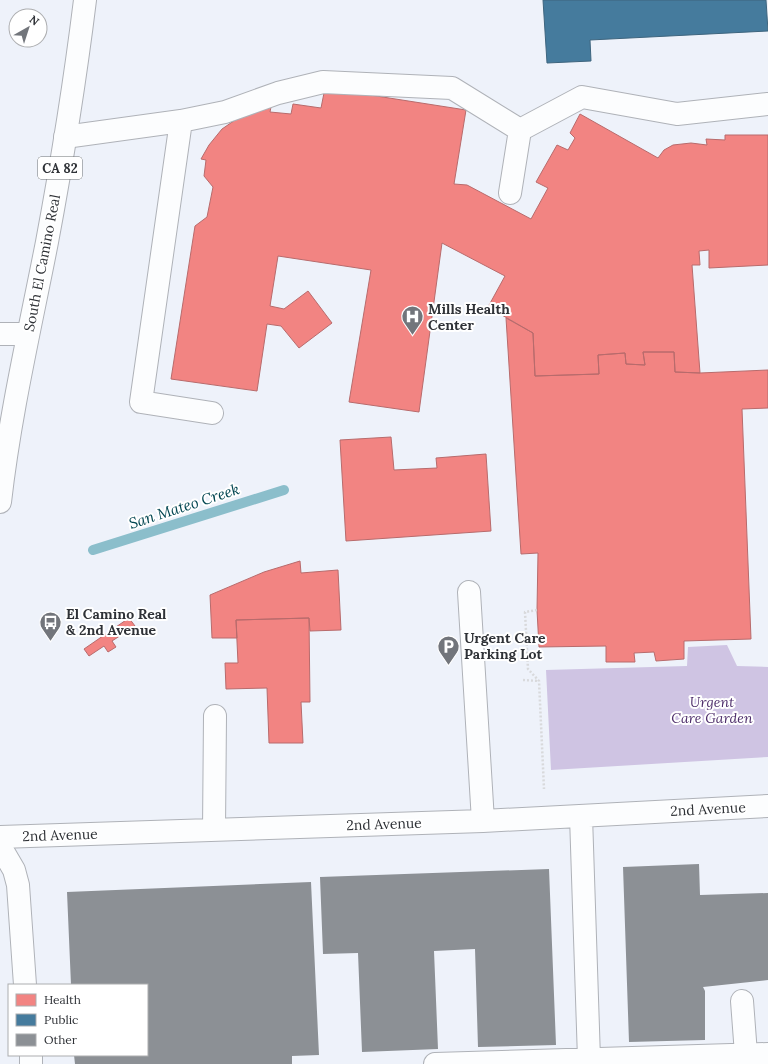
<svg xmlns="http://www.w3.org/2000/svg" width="768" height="1064" viewBox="0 0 768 1064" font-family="Lora,serif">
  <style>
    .forest { fill: #cfc4e3 }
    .health { fill: #f28482; stroke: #b86b6c }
    .public { fill: #457b9d; stroke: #3e657e }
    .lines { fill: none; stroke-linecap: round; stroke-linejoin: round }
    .stream { stroke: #8bbecb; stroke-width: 10 }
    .building { fill: #8c9095 }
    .minor-casing { stroke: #afb2b8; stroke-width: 24 }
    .major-casing { stroke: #afb2b8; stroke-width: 24 }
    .path { stroke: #d8d9db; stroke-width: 2.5; stroke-dasharray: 2 2; stroke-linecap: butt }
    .minor { stroke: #fcfdfe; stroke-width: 22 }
    .major { stroke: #fcfdfe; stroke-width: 22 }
    .labels { text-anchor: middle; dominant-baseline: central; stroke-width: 4; stroke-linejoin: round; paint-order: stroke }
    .shield { fill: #fff; stroke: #6d7073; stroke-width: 1 }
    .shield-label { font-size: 13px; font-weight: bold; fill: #2f3237 }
    .street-label { font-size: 14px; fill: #2f3237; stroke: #fff }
    .poi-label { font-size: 14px; font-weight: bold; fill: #2f3237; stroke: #fff; text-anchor: start }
    .park-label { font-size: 14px; font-style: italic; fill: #4e2e6b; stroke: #fff }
    .water-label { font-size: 15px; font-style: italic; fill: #004550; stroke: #fff }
  </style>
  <rect width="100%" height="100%" fill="#eef2fa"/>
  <path class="forest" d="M 727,645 L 737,666 L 768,667 L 768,757 L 551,770 L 546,670 L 687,666 L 688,647 Z"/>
  <path class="health" d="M 325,88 L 466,110 L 454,184 L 467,185 L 531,219 L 548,188 L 536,182 L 557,145 L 568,150 L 575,138 L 570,133 L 580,114 L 658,158 L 664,150 L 673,145 L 691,143 L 707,145 L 706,139 L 725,140 L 725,135 L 768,135 L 768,265 L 709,268 L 709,250 L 699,251 L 700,265 L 692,265 L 700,373 L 675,372 L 674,352 L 643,352 L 645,365 L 626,364 L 625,353 L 598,355 L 599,374 L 535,376 L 533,333 L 488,307 L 505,276 L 442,243 L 419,412 L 349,402 L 371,270 L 278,256 L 270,306 L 284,309 L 308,291 L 332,323 L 299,348 L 281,326 L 267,324 L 257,391 L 171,379 L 195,226 L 207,217 L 213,187 L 204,176 L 206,160 L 201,159 L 209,145 L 222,129 L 241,116 L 271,107 L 270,112 L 291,114 L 293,104 L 321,108 Z
    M 506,318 L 533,333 L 535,376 L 599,374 L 598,355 L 625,353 L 626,364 L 645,365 L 643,352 L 674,352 L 675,372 L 700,373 L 768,370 L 768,408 L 742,409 L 751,639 L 684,641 L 684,659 L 656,661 L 654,652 L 634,653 L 635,662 L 606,662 L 606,646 L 539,647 L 537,610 L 538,553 L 521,554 Z
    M 391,437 L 394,470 L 437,468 L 436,458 L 486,454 L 491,531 L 346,541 L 340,440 Z
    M 300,561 L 301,573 L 338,570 L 341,630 L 310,631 L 309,618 L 236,620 L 237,638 L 212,638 L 210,595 L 264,572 Z
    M 129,618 L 135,626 L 112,641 L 116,647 L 108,652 L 104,646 L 89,656 L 84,649 Z
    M 309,618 L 310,702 L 301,702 L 303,743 L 269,743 L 267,688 L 226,689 L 225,663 L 238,663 L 236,620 Z"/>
  <path class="public" d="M 543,0 L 766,0 L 768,31 L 590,40 L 591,61 L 547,63 Z"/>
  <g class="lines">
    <path class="stream" d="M 93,550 L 284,490"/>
  </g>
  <path class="building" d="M 699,864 L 700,895 L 768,893 L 768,980 L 703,987 L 705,991 L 705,1040 L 629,1042 L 623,867 Z
    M 549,869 L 556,1045 L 478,1047 L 475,949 L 434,951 L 438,1049 L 362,1052 L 358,953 L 323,954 L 320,877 Z
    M 311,882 L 319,1055 L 292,1056 L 292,1064 L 75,1064 L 74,1055 L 147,1055 L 147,985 L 71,985 L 67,892 Z"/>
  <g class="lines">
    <defs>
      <path id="minor" d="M 181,121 L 141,402 L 212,413
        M 65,137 L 181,121 L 225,112 L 278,93 L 323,82 L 452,88 L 520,130 L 582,97 L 677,114 L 768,104
        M 510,193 L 520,130
        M 469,592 L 483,821
        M 581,816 L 589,1059
        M 214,830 L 215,716
        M 0,837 L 483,821 L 768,806
        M 742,1001 L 746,1054
        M 435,1064 L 768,1054"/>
      <path id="major" d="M 0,334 L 28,334
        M 0,502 C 10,414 30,329 47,242 C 62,162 75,81 85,0
        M 0,846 L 14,870 L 18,885 L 25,985
        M 31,1055 L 31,1064"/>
    </defs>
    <use href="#minor" class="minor-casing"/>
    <use href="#major" class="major-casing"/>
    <path class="path" d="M 537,610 L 525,612 L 528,669 L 539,681 L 544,789
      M 523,680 L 539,681"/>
    <use href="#minor" class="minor"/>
    <use href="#major" class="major"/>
  </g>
  <defs>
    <symbol id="hospital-pin" viewBox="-11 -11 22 30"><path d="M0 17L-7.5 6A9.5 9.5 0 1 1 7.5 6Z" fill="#72757b" stroke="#fff"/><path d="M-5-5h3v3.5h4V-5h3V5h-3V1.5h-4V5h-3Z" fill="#fff"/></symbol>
    <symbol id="bus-pin" viewBox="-11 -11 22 30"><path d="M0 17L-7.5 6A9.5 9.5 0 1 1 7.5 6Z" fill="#72757b" stroke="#fff"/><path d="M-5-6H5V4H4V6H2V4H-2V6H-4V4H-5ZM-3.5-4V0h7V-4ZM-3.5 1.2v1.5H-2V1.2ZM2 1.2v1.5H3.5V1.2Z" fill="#fff"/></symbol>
    <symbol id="parking-pin" viewBox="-11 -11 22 30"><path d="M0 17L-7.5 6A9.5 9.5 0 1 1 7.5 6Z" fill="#72757b" stroke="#fff"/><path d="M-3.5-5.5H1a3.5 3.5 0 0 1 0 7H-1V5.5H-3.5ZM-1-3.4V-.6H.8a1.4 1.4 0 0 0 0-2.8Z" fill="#fff"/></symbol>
  </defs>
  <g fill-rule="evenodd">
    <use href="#hospital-pin" x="400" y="304" width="25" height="34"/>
    <use href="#bus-pin" x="38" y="610" width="25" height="34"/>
    <use href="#parking-pin" x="436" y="634" width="25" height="34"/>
  </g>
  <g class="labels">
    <rect class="shield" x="38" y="157" width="44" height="22" rx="3"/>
    <g class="shield-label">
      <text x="60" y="168">CA 82</text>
    </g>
    <g class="street-label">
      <text transform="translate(42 263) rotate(-79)">South El Camino Real</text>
      <text transform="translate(708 809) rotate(-3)">2nd Avenue</text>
      <text transform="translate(384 824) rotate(-2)">2nd Avenue</text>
      <text transform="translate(60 835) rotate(-2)">2nd Avenue</text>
    </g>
    <g class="poi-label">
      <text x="428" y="309">Mills Health<tspan x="428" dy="16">Center</tspan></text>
      <text x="66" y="614">El Camino Real<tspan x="66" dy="16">&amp; 2nd Avenue</tspan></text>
      <text x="464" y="638">Urgent Care<tspan x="464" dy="16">Parking Lot</tspan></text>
    </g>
    <g class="park-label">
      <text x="712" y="702">Urgent<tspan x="712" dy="16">Care Garden</tspan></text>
    </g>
    <g class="water-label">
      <text transform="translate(184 506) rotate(-18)">San Mateo Creek</text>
    </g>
  </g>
  <rect x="8" y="984" width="140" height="72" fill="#ffffff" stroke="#acadaf"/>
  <rect x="16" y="994" width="20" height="12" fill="#f28482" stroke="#acadaf"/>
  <text x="44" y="1004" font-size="12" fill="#2f3237">Health</text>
  <rect x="16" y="1014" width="20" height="12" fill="#457b9d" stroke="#acadaf"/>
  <text x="44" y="1024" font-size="12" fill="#2f3237">Public</text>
  <rect x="16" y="1034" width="20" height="12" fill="#8c9095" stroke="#acadaf"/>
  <text x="44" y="1044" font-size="12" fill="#2f3237">Other</text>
  <g transform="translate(28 28) rotate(39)"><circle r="19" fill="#ffffff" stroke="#acadaf"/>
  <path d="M0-3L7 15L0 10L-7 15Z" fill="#72757b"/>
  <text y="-6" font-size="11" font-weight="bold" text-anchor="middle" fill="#2f3237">N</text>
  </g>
</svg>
